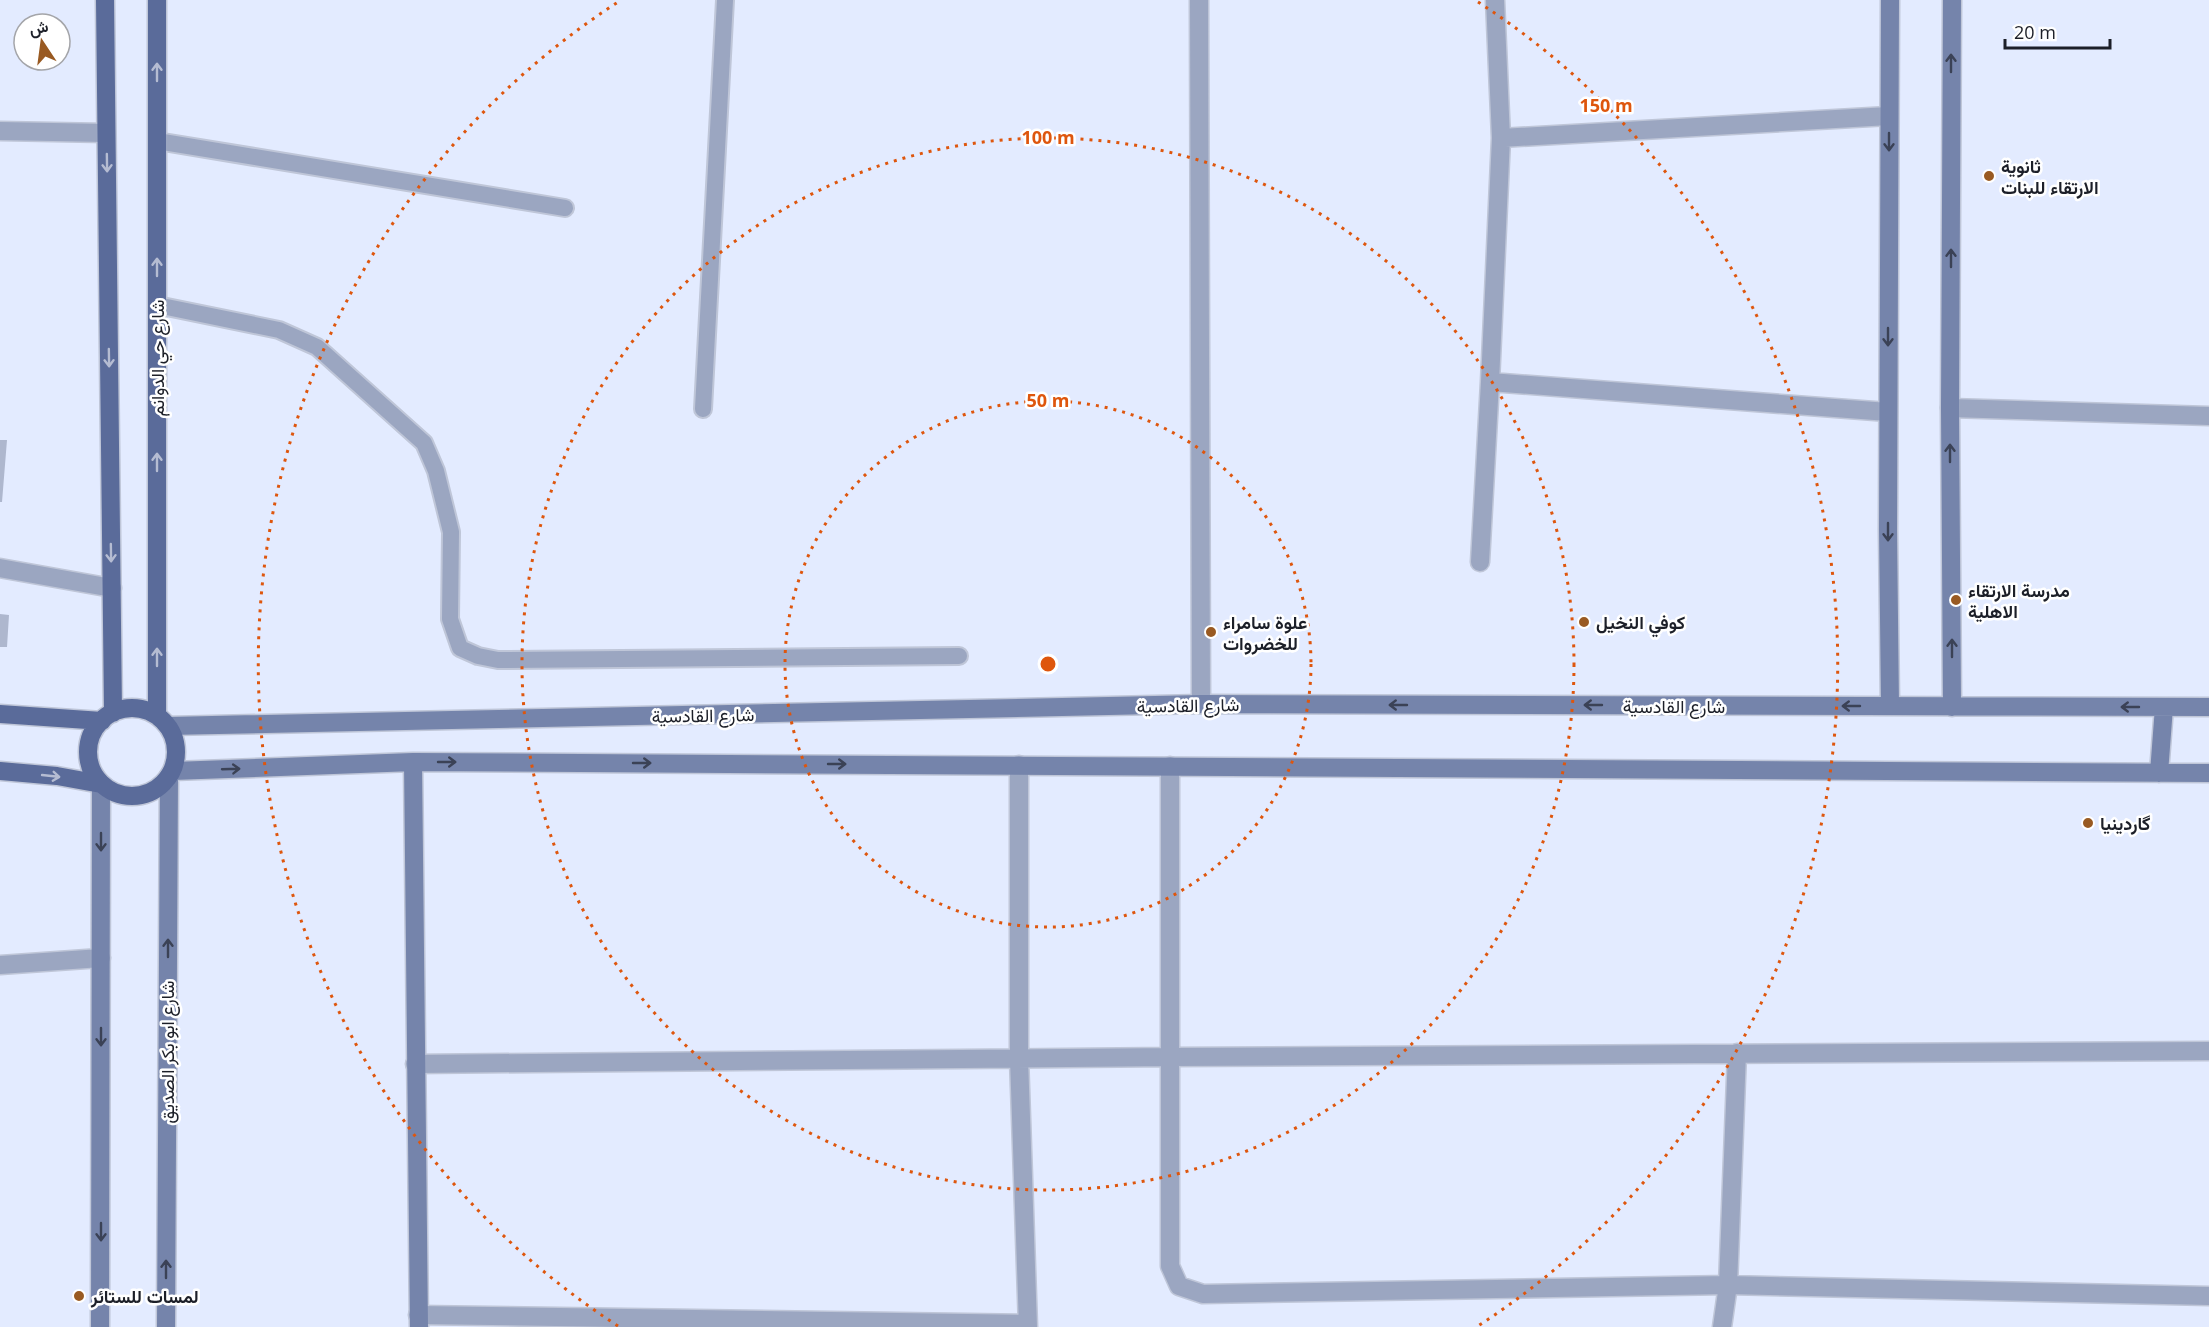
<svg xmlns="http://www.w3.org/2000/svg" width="2209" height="1327" viewBox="0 0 2209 1327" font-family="'Open Sans',Vazirmatn,sans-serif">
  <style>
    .building { fill: #aeb7ce }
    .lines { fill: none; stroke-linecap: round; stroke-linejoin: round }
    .lane-casing { stroke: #bfc6d8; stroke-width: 20 }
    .street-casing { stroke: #bfc6d8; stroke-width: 21 }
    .secondary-casing { stroke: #bfc6d8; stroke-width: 21 }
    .primary-casing { stroke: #bfc6d8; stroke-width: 21 }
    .lane { stroke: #9ba6c1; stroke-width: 16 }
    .street { stroke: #9ba6c1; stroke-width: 18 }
    .secondary { stroke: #7584ab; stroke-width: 18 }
    .primary { stroke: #5a6b9a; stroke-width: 18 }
    .oneway { stroke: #3b4256 }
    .oneway2 { stroke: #b5bcd2 }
    .ring { fill: none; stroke: #de560d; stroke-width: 3; stroke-dasharray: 3 6 }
    .poi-dot { fill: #995a22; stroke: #fff; stroke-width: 2 }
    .labels { text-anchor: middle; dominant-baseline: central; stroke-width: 5; stroke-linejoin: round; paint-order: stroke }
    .poi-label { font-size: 18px; font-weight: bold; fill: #1c1f28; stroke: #fff; text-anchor: start }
    .street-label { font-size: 18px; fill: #1c1f28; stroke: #fff }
    .centre { fill: #de560d; stroke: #fff; stroke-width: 3 }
    .ring-label { font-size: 18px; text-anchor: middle; font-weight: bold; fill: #de560d; stroke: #fff; stroke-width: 5; stroke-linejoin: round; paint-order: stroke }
  </style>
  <rect width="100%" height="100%" fill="#e3ebff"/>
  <path class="building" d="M 0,440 L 7,440 L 2,502 L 0,502 Z
    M 0,614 L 9,615 L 7,647 L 0,647 Z"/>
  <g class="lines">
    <defs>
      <path id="lane" d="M 157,141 L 565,208
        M 157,305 L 279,330 L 317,347 L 424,443 L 436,471 L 451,532 L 450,619 L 460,648 L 478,656 L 498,660 L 959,656
        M 703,409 L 725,0"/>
      <path id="street" d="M 1199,0 L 1201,704
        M 0,131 L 106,133
        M 1501,138 L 1889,116
        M 1490,382 L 1501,138 L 1495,0
        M 1950,408 L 2209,416
        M 1480,562 L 1490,382 L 1888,412
        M 0,568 L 112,588
        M 1019,765 L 1019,1058 L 1028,1327
        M 1170,766 L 1170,1266 L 1179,1286 L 1203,1294 L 1728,1285 L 2209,1296
        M 0,965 L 101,958
        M 415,1064 L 1170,1057 L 2209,1051
        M 418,1315 L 1027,1324
        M 1722,1327 L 1728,1285 L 1737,1053"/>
      <path id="secondary" d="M 1890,0 L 1888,530 L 1890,706
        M 1952,0 L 1950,408 L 1952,707
        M 168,726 L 1201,704 L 2209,707
        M 413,762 L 419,1327
        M 173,771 L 413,762 L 2209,773
        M 2159,773 L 2164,707
        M 100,1327 L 101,784
        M 166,1327 L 169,776"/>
      <path id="primary" d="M 105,0 L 113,713
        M 157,0 L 157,716
        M88 752a44 44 0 1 1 88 0a44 44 0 1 1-88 0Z
        M 0,714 L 102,721
        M 0,771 L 57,776 L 101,784"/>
    </defs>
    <use href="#lane" class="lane-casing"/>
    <use href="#street" class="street-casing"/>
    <use href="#secondary" class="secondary-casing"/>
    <use href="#primary" class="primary-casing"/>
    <use href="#lane" class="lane"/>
    <use href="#street" class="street"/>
    <use href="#secondary" class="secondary"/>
    <use href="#primary" class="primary"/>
  </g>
  <defs><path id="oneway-shaft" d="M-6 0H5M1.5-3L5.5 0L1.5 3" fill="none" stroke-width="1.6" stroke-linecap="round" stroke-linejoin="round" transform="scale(1.5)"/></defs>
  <g class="oneway">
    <use href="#oneway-shaft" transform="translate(1951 63) rotate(-90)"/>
    <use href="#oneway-shaft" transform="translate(1889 142) rotate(90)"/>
    <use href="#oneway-shaft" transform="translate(1951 258) rotate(-90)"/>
    <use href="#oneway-shaft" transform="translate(1888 337) rotate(90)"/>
    <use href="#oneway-shaft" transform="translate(1950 453) rotate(-90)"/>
    <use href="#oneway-shaft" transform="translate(1888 532) rotate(90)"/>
    <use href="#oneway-shaft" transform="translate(1952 648) rotate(-90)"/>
    <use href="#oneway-shaft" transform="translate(1398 705) rotate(-180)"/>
    <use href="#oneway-shaft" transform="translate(1593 705) rotate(-180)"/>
    <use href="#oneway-shaft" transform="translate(1851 706) rotate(-180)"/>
    <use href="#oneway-shaft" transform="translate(2130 707) rotate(-180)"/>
    <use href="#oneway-shaft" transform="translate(447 762)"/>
    <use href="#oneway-shaft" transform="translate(642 763)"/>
    <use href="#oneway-shaft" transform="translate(837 764)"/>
    <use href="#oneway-shaft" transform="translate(231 769) rotate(-2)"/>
    <use href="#oneway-shaft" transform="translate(101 842) rotate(90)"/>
    <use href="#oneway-shaft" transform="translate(168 948) rotate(-90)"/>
    <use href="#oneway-shaft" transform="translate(101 1037) rotate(90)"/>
    <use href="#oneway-shaft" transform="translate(101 1232) rotate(90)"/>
    <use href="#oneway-shaft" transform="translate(166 1269) rotate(-90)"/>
  </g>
  <g class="oneway2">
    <use href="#oneway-shaft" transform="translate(157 72) rotate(-90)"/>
    <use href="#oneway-shaft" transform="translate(107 163) rotate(89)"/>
    <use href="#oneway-shaft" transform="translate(157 267) rotate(-90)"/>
    <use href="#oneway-shaft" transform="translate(109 358) rotate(89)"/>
    <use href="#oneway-shaft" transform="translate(157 462) rotate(-90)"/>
    <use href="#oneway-shaft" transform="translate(111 553) rotate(89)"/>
    <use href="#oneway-shaft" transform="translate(157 657) rotate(-90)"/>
    <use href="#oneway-shaft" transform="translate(51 776) rotate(6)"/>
  </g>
  <g class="ring">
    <circle cx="1048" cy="664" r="263"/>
    <circle cx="1048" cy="664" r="526"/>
    <path d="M618 1326A789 789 0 0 1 618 2M1478 2A789 789 0 0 1 1478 1326"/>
  </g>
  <g class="poi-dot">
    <circle cx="1989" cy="176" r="6"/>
    <circle cx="1956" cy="600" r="6"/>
    <circle cx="1584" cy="622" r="6"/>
    <circle cx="1211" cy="632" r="6"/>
    <circle cx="2088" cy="823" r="6"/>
    <circle cx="79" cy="1296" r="6"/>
  </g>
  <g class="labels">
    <g class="poi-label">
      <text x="2001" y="166">ثانوية<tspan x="2001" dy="21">الارتقاء للبنات</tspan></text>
      <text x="1968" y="590">مدرسة الارتقاء<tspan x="1968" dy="21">الاهلية</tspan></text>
      <text x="1223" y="622">علوة سامراء<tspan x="1223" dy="21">للخضروات</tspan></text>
      <text x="1596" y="622">كوفي النخيل</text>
      <text x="2100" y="823">گاردينيا</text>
      <text x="91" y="1296">لمسات للستائر</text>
    </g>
    <g class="street-label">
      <text transform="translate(157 358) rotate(-90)">شارع حي الدوانم</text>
      <text transform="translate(1188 705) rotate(-1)">شارع القادسية</text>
      <text x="1674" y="706">شارع القادسية</text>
      <text transform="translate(703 715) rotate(-1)">شارع القادسية</text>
      <text transform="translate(167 1052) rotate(-90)">شارع ابو بكر الصديق</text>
    </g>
  </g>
  <circle cx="1048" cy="664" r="9" class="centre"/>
  <g class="ring-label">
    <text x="1606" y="112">150 m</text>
    <text x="1048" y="144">100 m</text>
    <text x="1048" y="407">50 m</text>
  </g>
  <g transform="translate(42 42) rotate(347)"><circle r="28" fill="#ffffff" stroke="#a4a5a9" stroke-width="1.5"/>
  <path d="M0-4.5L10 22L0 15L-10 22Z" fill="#995a22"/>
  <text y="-9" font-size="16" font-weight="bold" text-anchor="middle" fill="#1c1f28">ش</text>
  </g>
  <path d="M2005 39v9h105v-9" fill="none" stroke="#1c1f28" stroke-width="3"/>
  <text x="2014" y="39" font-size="18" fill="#1c1f28" stroke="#ffffff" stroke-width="4.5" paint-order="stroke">20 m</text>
</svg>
